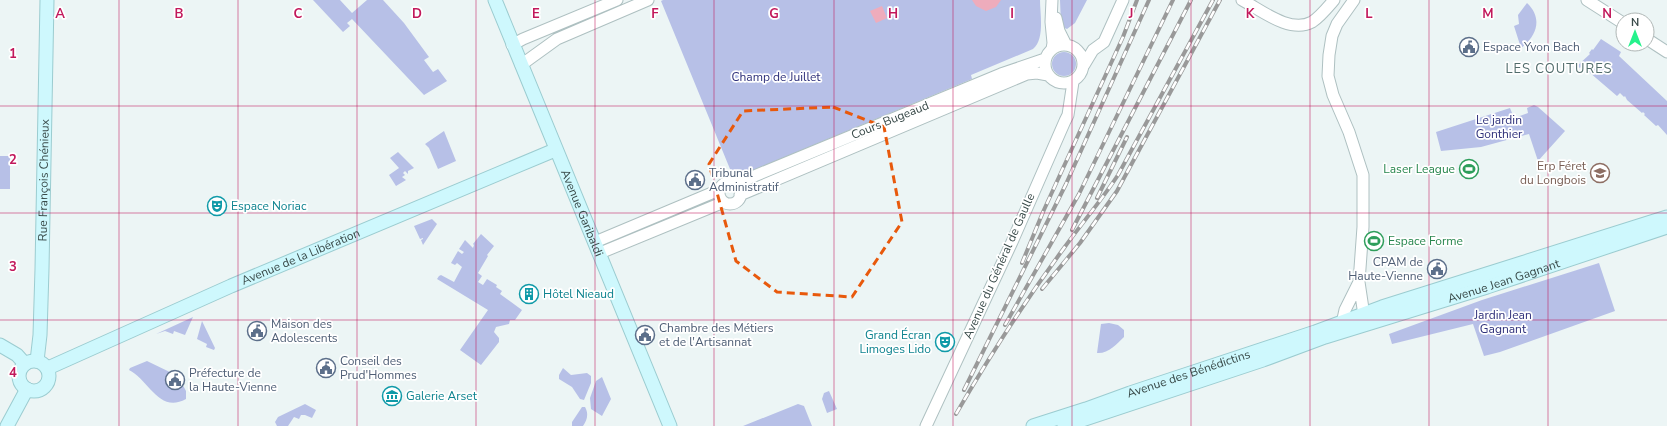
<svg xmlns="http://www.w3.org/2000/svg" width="1667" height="426" viewBox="0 0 1667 426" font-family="'Nunito Sans',sans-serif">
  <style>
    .green { fill: #b7c0e7 }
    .water { fill: #eeacbc }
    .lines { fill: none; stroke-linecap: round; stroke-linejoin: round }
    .tertiary-casing { stroke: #aec0c1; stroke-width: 13 }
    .secondary-casing { stroke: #9bccd0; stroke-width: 15 }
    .tertiary { stroke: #fff; stroke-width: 11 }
    .secondary { stroke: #cef8fd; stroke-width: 13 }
    .rail-casing { stroke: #999; stroke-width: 4 }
    .rail { stroke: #fff; stroke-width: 2.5; stroke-dasharray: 8; stroke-linecap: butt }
    .marked { fill: none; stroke: #e8590c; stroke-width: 3; stroke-dasharray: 8 5; stroke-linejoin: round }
    .grid { fill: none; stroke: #c2185b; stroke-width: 1; stroke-opacity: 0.55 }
    .labels { text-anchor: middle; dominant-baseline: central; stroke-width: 3.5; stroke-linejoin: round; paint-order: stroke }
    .service-label { font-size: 12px; fill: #4e5e75; stroke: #fff; text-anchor: start }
    .park-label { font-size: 12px; fill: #2e307a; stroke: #fff }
    .street-label { font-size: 12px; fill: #394a49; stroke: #fff }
    .education-label { font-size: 12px; fill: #785e54; stroke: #fff; text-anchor: end }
    .leisure-label { font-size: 12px; fill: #27864d; stroke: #fff; text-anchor: end }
    .culture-label { font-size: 12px; fill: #0d838f; stroke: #fff; text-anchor: start }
    .neighbourhood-label { font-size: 13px; letter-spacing: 1px; fill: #516c6b; stroke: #fff }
    .grid-label { font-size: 13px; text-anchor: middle; font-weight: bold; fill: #c2185b; stroke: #fff; stroke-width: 3.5; stroke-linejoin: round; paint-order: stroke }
  </style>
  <rect width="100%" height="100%" fill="#ecf5f5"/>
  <path class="green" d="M 313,0 L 340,0 L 352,13 L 367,0 L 383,0 L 404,23 L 429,57 L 424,60 L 433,72 L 438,69 L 447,81 L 424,95 L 352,19 L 347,23 L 350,26 L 343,32 Z
    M 663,0 L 1040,0 C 1040,14 1045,39 1033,49 L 971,75 L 972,79 L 737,177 L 733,175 L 730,169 L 661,1 Z
    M 1060,0 L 1087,0 L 1075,23 L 1067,29 L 1062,27 L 1061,25 Z
    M 1527,3 C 1543,18 1537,36 1521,48 L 1514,26 L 1519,24 L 1518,15 Z
    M 1601,39 L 1621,52 L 1619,56 L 1667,101 L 1667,135 L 1658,125 L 1656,126 L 1644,115 L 1645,114 L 1643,112 L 1642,113 L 1627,100 L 1625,96 L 1624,97 L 1620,93 L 1617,96 L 1582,66 L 1580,68 L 1577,66 L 1590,54 L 1589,53 L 1592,49 L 1593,50 Z
    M1052 64a12 12 0 1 1 24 0a12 12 0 1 1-24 0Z
    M 1534,105 L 1538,107 L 1565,131 L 1538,161 L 1529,134 L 1481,147 L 1441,151 L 1436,132 L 1510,108 L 1514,118 L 1528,113 L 1527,108 Z
    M 444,131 L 456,161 L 438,169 L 429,148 L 425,144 Z
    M 398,152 L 414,168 L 408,171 L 408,174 L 405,171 L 403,173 L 405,175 L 402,177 L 406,180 L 396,186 L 389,175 L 399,168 L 390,158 Z
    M 0,156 L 10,156 L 10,189 L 0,189 Z
    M 432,219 L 437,224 L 423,245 L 421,240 L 423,239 L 423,238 L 420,239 L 414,226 Z
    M 481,234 L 494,246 L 487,255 L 488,256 L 478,273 L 482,276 L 478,282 L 483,285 L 487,279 L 497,285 L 496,287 L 502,291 L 500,294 L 522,310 L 515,320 L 510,320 L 509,324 L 496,327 L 494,332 L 499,338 L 499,342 L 481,365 L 460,350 L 488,310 L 437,279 L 439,276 L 441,275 L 454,282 L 462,267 L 457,263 L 455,265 L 451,263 L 458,251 L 462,254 L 464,252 L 459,249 L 465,240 L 473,248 L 474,245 L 473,244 Z
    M 1599,263 L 1615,311 L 1500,352 L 1484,356 L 1473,324 L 1392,344 L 1389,334 L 1482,300 Z
    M 193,317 L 185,335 L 174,331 L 173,334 L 165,331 L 156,334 Z
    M 202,321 L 215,348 L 214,350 L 206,347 L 207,344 L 197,339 Z
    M 1109,323 L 1118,325 L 1124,330 L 1124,337 C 1117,344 1108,354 1097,353 L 1101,324 Z
    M 147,361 L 178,376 L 186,391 L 186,399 C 159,414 149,380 129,370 L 130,368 Z
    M 563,368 L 571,375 L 587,373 L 591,376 L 591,383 L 584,400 L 580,399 L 572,387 L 559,379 L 559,375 Z
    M 602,377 L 611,399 L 602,416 L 591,409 L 590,398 L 596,381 Z
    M 829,391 L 837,409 L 827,413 L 822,399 L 824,393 Z
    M 305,404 L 316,410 L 312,418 L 305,415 L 301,415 L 299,419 L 294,417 L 288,426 L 277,426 L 275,422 L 278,417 Z
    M 798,404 L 804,406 L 812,426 L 743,426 Z
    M 582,407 L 585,407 C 589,414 587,420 583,426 L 572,426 L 572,422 Z"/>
  <path class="water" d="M 972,0 L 1001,0 L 996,7 L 986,11 L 976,6 Z
    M 882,6 L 887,18 L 876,23 L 870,11 Z"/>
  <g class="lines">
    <defs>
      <path id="tertiary" d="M 1242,0 C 1261,10 1290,34 1312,22 C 1320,17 1328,7 1334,0
        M 1354,0 L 1337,24 L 1332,36 L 1329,55 L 1328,76 L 1333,95 L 1349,132 L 1363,175 L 1363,227 L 1359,282 L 1365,322
        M 1587,0 L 1623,23
        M 1056,18 L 1059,31 L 1066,45
        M 1647,39 L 1667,52
        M1045 64a19 19 0 1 1 38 0a19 19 0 1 1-38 0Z
        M 512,45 L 523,39 L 617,0
        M 1052,49 L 1053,43 L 1051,22 L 1052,0
        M 521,65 L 557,39 L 648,0
        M 1084,65 L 1093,50 L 1104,42 L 1123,0
        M719 193a11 11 0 1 1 22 0a11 11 0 1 1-22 0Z
        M 735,184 L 1001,74 L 1045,59
        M 740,195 L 1027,74 L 1037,73 L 1048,75
        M 595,242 L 719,190
        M 600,253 L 724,202
        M 1341,328 L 1345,310 L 1359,282
        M 926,426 L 1012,242 L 1065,121 L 1068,115 L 1073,82"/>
      <g id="secondary">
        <path id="s1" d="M 495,0 C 553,142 611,284 670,426"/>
        <path d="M 0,345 L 17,355 L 25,364"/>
        <circle cx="34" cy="376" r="15"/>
        <path id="s2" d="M 37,361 L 40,335 L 42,269 L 47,0"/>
        <path id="s3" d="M 48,368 L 231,286 L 555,150"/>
        <path d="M 7,426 L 27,389"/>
        <path id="s4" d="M 1033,426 L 1086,409 L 1130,393 L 1315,332 L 1382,307 L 1667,217"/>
        <path id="s5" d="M 1064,426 L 1263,360 L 1325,337 L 1487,287 L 1667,227"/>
      </g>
    </defs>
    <use href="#tertiary" class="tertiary-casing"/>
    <use href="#secondary" class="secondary-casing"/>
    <use href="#tertiary" class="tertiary"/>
    <use href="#secondary" class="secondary"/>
    <defs>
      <path id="rail" d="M 1097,198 L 1127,137
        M 1072,230 L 1191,0
        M 1022,263 L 1043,212 L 1123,37 L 1137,0
        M 1042,289 L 1080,243 L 1117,191 L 1220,0
        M 1005,325 L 1079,194 L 1173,0
        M 964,390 L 1066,184 L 1149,0
        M 956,414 C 989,357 1025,301 1064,248 C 1082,223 1101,201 1118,175 L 1213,0"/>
    </defs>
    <use href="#rail" class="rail-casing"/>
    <use href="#rail" class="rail"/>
  </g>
  <path class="marked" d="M 833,107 L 884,127 L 902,222 L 852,297 L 777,292 L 736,261 L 709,164 L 743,111 Z"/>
  <path class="grid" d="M 119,0 L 119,426M 238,0 L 238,426M 357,0 L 357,426M 476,0 L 476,426M 595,0 L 595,426M 714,0 L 714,426M 834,0 L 834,426M 953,0 L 953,426M 1072,0 L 1072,426M 1191,0 L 1191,426M 1310,0 L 1310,426M 1429,0 L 1429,426M 1548,0 L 1548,426M 0,106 L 1667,106M 0,213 L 1667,213M 0,320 L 1667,320"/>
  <defs>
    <symbol id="civic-ring" viewBox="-11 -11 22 22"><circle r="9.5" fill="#fff" stroke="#5c6f8a" stroke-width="1.5"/><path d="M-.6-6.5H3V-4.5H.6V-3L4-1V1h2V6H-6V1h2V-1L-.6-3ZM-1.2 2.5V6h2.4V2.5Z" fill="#5c6f8a"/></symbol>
    <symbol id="stadium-ring" viewBox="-11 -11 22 22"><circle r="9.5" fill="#fff" stroke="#2e9e5b" stroke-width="1.5"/><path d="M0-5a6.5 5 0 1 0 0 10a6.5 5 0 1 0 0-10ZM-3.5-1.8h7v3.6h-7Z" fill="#2e9e5b"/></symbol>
    <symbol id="university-ring" viewBox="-11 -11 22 22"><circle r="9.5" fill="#fff" stroke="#8d6e63" stroke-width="1.5"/><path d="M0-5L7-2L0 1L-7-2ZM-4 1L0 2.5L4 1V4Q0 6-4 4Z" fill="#8d6e63"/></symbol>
    <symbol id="theatre-ring" viewBox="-11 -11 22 22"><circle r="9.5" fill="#fff" stroke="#0f9aa8" stroke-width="1.5"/><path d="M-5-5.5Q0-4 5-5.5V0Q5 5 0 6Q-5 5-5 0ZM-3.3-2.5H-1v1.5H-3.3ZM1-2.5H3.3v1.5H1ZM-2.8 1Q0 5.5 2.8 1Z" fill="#0f9aa8"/></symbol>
    <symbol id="building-ring" viewBox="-11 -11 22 22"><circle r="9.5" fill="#fff" stroke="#0f9aa8" stroke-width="1.5"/><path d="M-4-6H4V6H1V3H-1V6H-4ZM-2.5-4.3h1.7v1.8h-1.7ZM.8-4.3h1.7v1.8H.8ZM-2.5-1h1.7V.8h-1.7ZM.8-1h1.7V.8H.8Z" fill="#0f9aa8"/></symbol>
    <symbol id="museum-ring" viewBox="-11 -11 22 22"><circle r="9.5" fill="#fff" stroke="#0f9aa8" stroke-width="1.5"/><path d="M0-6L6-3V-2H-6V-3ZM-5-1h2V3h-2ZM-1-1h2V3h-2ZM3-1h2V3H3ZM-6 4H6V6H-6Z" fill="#0f9aa8"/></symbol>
  </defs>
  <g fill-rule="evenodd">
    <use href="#civic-ring" x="1458" y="36" width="22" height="22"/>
    <use href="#stadium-ring" x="1458" y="158" width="22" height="22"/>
    <use href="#university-ring" x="1589" y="162" width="22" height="22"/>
    <use href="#civic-ring" x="684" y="169" width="22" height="22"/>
    <use href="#theatre-ring" x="206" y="195" width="22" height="22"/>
    <use href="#stadium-ring" x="1363" y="230" width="22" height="22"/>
    <use href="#civic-ring" x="1426" y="258" width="22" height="22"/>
    <use href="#building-ring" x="518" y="283" width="22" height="22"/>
    <use href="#civic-ring" x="246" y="320" width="22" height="22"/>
    <use href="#civic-ring" x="634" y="324" width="22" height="22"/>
    <use href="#theatre-ring" x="934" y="331" width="22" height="22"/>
    <use href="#civic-ring" x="315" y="357" width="22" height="22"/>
    <use href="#civic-ring" x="164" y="369" width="22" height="22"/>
    <use href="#museum-ring" x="381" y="385" width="22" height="22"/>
  </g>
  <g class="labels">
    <g class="service-label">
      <text x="1483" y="47">Espace Yvon Bach</text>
      <text x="709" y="173">Tribunal<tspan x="709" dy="14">Administratif</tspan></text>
      <text x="1423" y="262" text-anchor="end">CPAM de<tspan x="1423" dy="14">Haute-Vienne</tspan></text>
      <text x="271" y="324">Maison des<tspan x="271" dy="14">Adolescents</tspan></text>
      <text x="659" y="328">Chambre des Métiers<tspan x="659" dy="14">et de l'Artisannat</tspan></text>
      <text x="340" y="361">Conseil des<tspan x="340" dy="14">Prud'Hommes</tspan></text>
      <text x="189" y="373">Préfecture de<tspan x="189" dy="14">la Haute-Vienne</tspan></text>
    </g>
    <g class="park-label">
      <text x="776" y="77">Champ de Juillet</text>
      <text x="1499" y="120">Le jardin<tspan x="1499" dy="14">Gonthier</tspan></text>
      <text x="1503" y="315">Jardin Jean<tspan x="1503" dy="14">Gagnant</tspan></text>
    </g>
    <g class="street-label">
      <text transform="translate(890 120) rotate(-22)">Cours Bugeaud</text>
      <text stroke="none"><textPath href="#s2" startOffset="181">Rue François Chénieux</textPath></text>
      <text stroke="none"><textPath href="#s1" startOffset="230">Avenue Garibaldi</textPath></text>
      <text stroke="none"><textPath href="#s3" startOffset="276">Avenue de la Libération</textPath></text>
      <text transform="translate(999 266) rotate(-66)">Avenue du Général de Gaulle</text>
      <text stroke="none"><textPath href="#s5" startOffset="463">Avenue Jean Gagnant</textPath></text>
      <text stroke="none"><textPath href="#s4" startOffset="164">Avenue des Bénédictins</textPath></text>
    </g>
    <g class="education-label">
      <text x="1586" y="166">Erp Féret<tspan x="1586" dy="14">du Longbois</tspan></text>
    </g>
    <g class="leisure-label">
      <text x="1455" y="169">Laser League</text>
      <text x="1388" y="241" text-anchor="start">Espace Forme</text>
    </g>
    <g class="culture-label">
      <text x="231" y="206">Espace Noriac</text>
      <text x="543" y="294">Hôtel Nieaud</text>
      <text x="931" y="335" text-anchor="end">Grand Écran<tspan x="931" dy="14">Limoges Lido</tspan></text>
      <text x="406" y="396">Galerie Arset</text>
    </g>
    <g class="neighbourhood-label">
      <text x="1559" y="69">LES COUTURES</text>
    </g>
  </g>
  <g class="grid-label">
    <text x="60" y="18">A</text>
    <text x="179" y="18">B</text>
    <text x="298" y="18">C</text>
    <text x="417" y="18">D</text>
    <text x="536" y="18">E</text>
    <text x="655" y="18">F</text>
    <text x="774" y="18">G</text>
    <text x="893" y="18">H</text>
    <text x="1012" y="18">I</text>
    <text x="1131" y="18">J</text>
    <text x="1250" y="18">K</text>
    <text x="1369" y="18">L</text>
    <text x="1488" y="18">M</text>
    <text x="1607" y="18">N</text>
    <text x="13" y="58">1</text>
    <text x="13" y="164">2</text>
    <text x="13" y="271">3</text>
    <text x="13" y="377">4</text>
  </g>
  <g transform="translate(1635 32)"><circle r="19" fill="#ffffff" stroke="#b0b7b6"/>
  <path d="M0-3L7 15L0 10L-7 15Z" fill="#26f28c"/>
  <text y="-6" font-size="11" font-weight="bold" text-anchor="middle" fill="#394a49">N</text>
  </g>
</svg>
